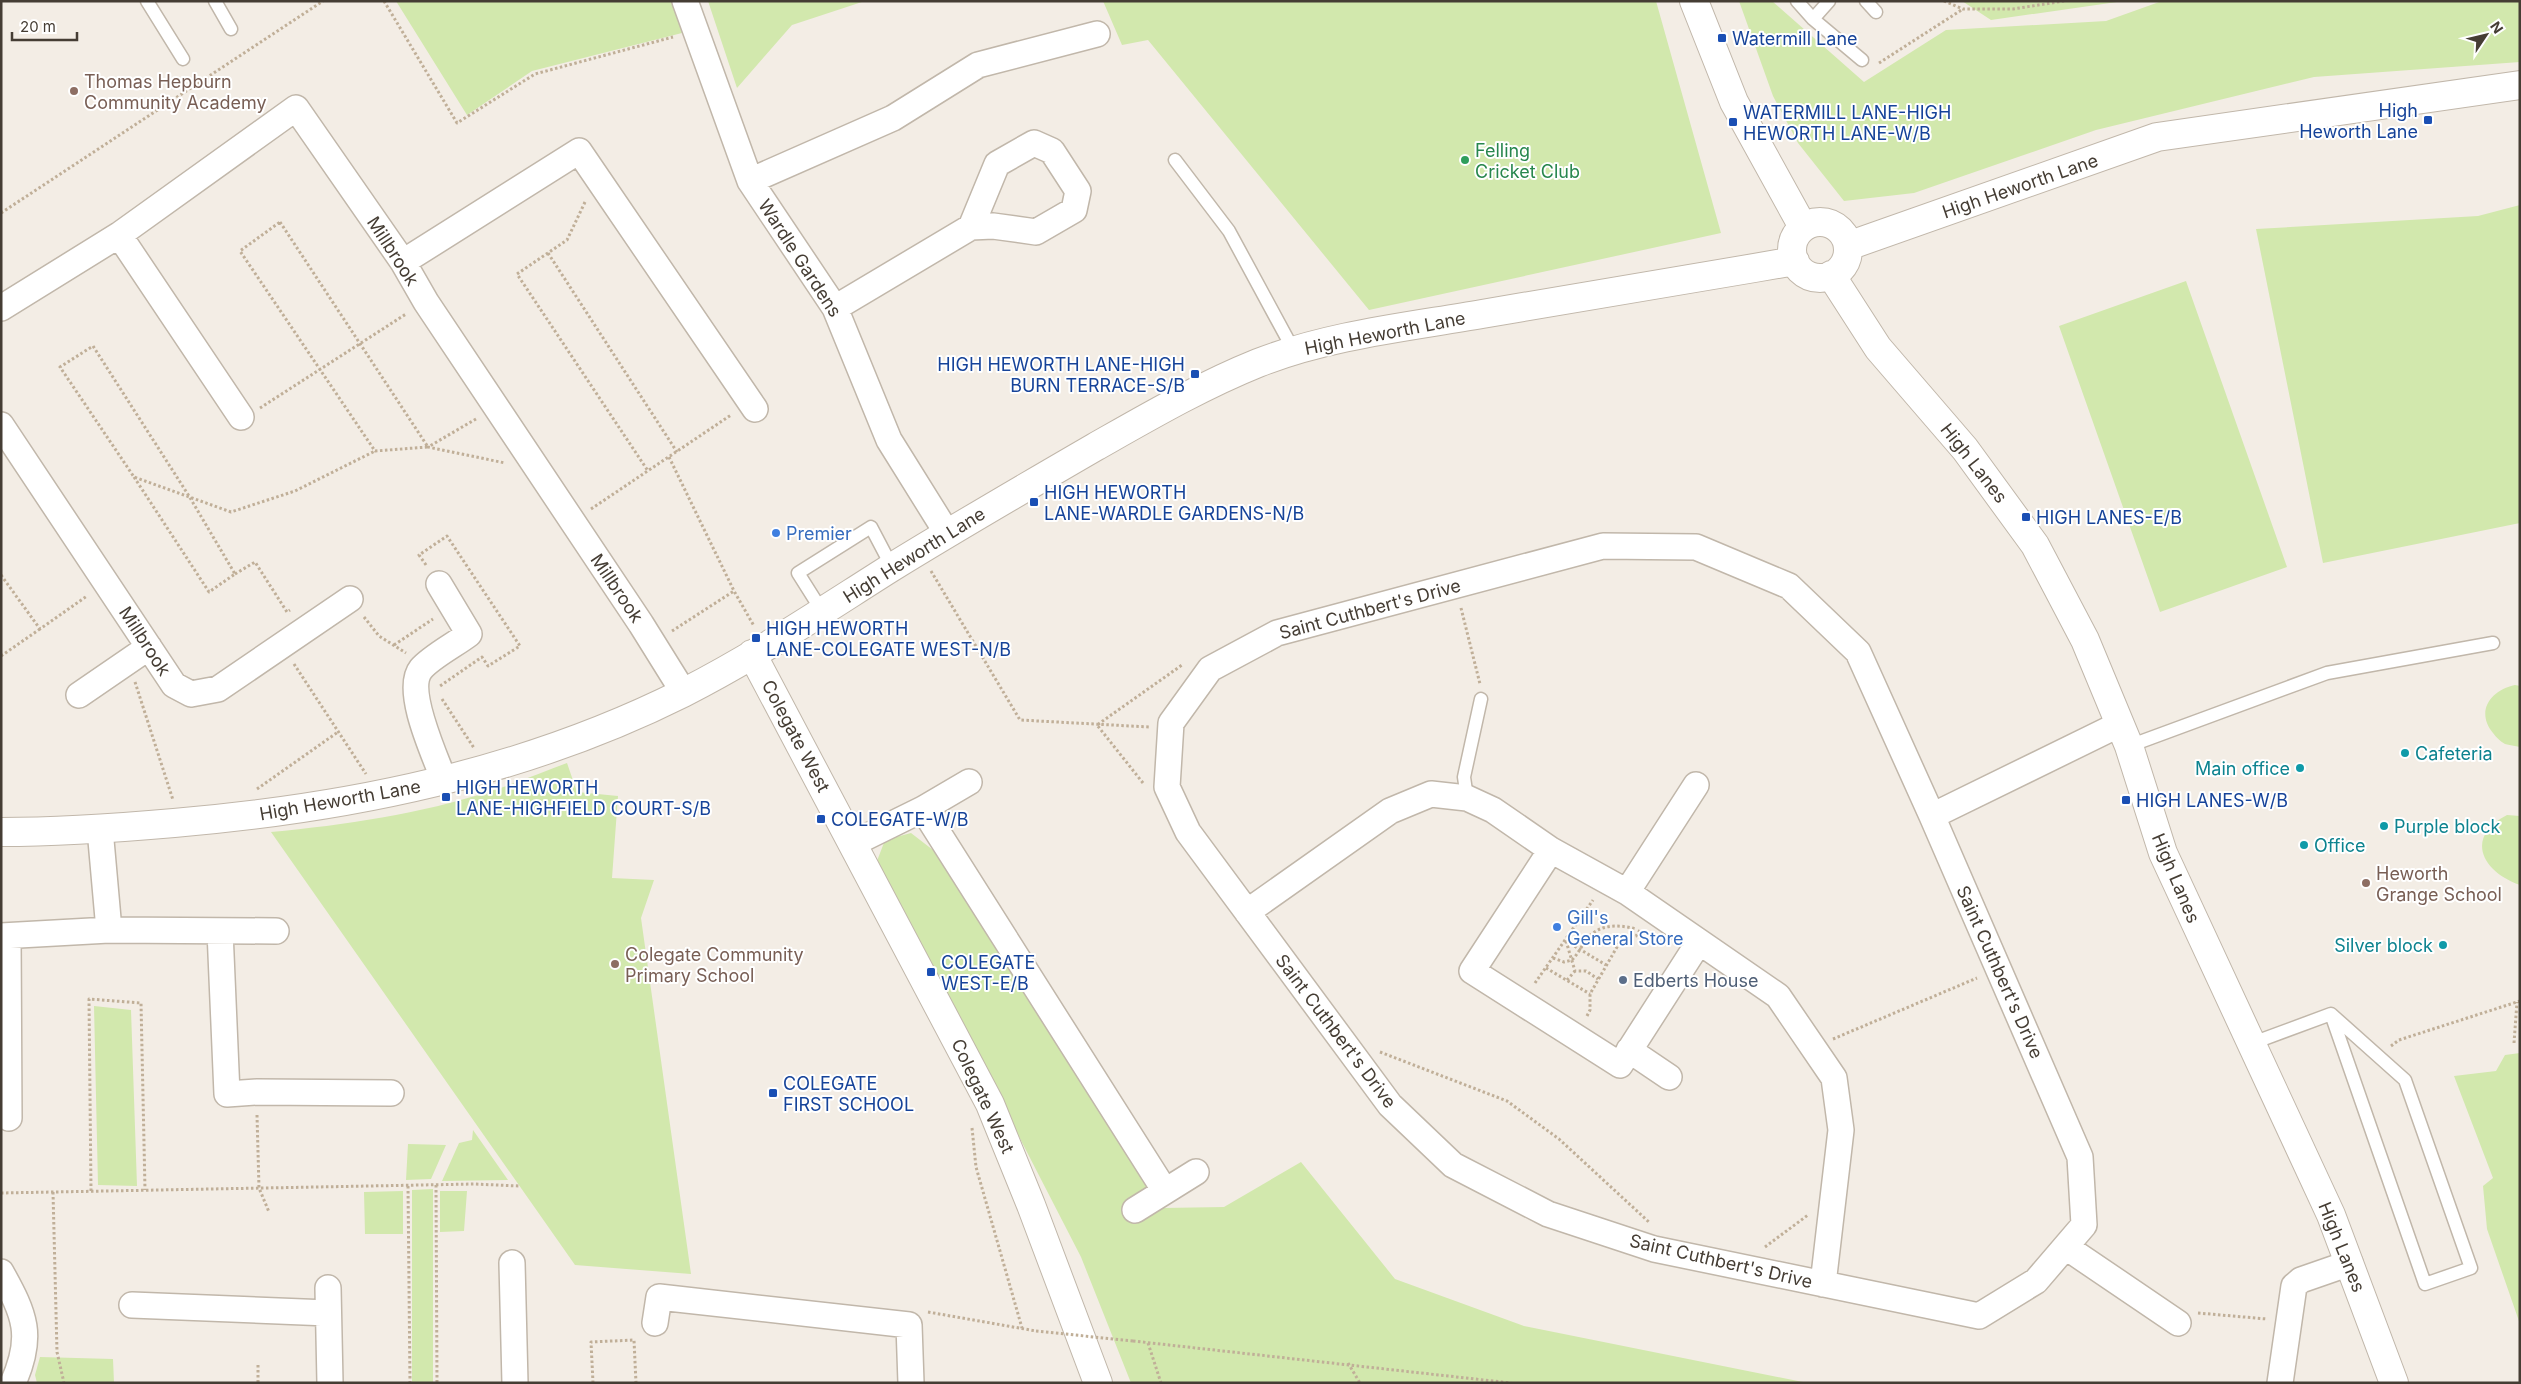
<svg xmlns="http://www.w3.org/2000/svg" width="2521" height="1384" viewBox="0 0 2521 1384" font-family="Inter,sans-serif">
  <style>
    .green { fill: #d2e8ad }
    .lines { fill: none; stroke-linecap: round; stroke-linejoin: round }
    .service-casing { stroke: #c1b7aa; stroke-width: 15 }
    .minor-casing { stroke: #c1b7aa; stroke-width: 28 }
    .tertiary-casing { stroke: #c1b7aa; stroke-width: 30 }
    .path { stroke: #c0af98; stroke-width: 3; stroke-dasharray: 2.5 2.5; stroke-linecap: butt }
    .service { stroke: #fff; stroke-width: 12 }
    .minor { stroke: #fff; stroke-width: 25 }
    .tertiary { stroke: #fff; stroke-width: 28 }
    .path-bridge { stroke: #c0af98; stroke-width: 3; stroke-dasharray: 2.5 2.5; stroke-linecap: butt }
    .transit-dot { fill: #1a4fb4; stroke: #fff; stroke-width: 2 }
    .education-dot { fill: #8d6e63; stroke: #fff; stroke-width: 2 }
    .leisure-dot { fill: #2e9e5b; stroke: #fff; stroke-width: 2 }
    .shop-dot { fill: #3f7fe0; stroke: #fff; stroke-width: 2 }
    .culture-dot { fill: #0f9aa8; stroke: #fff; stroke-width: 2 }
    .service-dot { fill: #5c6f8a; stroke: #fff; stroke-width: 2 }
    .labels { text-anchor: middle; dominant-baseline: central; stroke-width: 4; stroke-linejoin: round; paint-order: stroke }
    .transit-label { font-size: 18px; fill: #164399; stroke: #fff; text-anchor: start }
    .education-label { font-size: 18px; fill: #785e54; stroke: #fff; text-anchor: start }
    .leisure-label { font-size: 18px; fill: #27864d; stroke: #fff; text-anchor: start }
    .street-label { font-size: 18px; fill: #453d34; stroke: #fff }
    .shop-label { font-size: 18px; fill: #366cbe; stroke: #fff; text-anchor: start }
    .culture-label { font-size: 18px; fill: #0d838f; stroke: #fff; text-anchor: start }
    .service-label { font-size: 18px; fill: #4e5e75; stroke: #fff; text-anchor: start }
  </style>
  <rect width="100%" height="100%" fill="#f3ede5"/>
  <path class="green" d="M 396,1 L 672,1 L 682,33 L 532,71 L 467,115 Z
    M 708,1 L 865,1 L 792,25 L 737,88 Z
    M 1103,1 L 1656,1 L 1721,233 L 1369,310 L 1148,40 L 1122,45 Z
    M 1739,1 L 1772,1 L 1864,82 L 1946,30 L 2106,21 L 2162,1 L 2520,1 L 2520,62 L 2314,77 L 2096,130 L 1914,193 L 1844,201 L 1798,143 L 1773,96 Z
    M 1962,1 L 2124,1 L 1991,20 Z
    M 2520,205 L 2520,523 L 2323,563 L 2256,229 L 2478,216 Z
    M 2186,281 L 2287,567 L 2160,612 L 2059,326 Z
    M 2515,685 L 2520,686 L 2520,747 C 2515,746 2509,745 2505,744 C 2501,742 2496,737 2493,733 C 2475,711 2491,690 2515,685 Z
    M 567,763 L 577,792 L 618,796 L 612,878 L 654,880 L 641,918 L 691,1274 L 575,1265 L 271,832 C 345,825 420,814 491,791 C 517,783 542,772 567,763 Z
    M 2507,815 L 2520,816 L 2520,885 C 2482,872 2464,837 2507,815 Z
    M 911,833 L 933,850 L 1163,1208 L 1224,1207 L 1301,1162 L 1395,1279 L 1524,1326 L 1808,1383 L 1131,1383 L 1081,1257 L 877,861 L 885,840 Z
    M 94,1006 L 131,1010 L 137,1186 L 98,1185 Z
    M 2520,1053 L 2520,1324 L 2487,1229 L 2483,1186 L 2493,1178 L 2454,1076 L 2496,1071 L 2505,1055 Z
    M 473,1130 L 508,1180 L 442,1181 L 459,1143 L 472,1140 Z
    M 408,1144 L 446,1145 L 431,1179 L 406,1180 Z
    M 433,1189 L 433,1383 L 412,1383 L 412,1190 Z
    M 403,1191 L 403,1234 L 365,1234 L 364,1192 Z
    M 440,1191 L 467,1191 L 464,1231 L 440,1232 Z
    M 40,1357 L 113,1359 L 114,1383 L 37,1383 L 35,1375 Z"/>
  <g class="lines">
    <defs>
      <path id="service" d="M 147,1 L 183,59
        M 215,1 L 231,29
        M 1797,1 L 1813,19 L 1862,60
        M 1866,1 L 1876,12
        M 1813,19 L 1829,1
        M 1175,160 L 1229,231 L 1294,351
        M 822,611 L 798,573 L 871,527 L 892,567
        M 2129,746 L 2327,673 L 2493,643
        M 1467,798 L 1464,777 L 1481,699
        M 2250,1044 L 2331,1014 L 2425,1284 L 2471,1268 L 2405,1080 L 2331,1014"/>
      <path id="minor" d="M 685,1 L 750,181 L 835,308 L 889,440 L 947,533
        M 750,181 L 893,118 L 978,65 L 1097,34
        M 119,235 L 241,417
        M 403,262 L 579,151 L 755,409
        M 1,308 L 119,235 L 296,108 L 403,262 L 426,302 L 641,624 L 684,693
        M 835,308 L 971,227 L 993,226 L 1036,232 L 1074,210 L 1078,191 L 1052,151 L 1034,143 L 997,164 L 971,227
        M 1,425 L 174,685 L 191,694 L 218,689 L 350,599
        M 1603,546 L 1696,547 L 1789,586 L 1858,652 L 1932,816 L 2080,1157 L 2084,1225 L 2036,1281 L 1979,1316 L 1654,1249 L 1548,1214 L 1453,1165 L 1390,1105 L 1188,832 L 1167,787 L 1171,723 L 1210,669 L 1277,633 Z
        M 439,584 L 469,634 C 456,644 431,657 421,669 C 404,690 435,756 444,780
        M 79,695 L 149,647
        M 923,809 L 1165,1191
        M 1932,816 L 2120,724
        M 100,829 L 109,930
        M 854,843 L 923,809 L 969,782
        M 1551,850 L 1472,971 L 1620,1065 L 1699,942
        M 1627,892 L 1696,785
        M 1247,912 L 1390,811 L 1431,794 L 1467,798 L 1493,810 L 1551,850 L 1627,892 L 1778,996 L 1834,1078 L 1841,1130 L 1823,1284
        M 220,931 L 227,1094 L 257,1092 L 391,1093
        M 1,936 L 109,930 L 276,931
        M 8,936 L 9,1118
        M 1629,1050 L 1669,1077
        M 1135,1210 L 1196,1172
        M 2066,1247 L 2178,1323
        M 512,1263 L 515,1383
        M 1,1272 C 25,1315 34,1336 13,1383
        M 328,1288 L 330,1383
        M 132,1305 L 328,1313
        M 655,1323 L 659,1297 L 909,1325 L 911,1383
        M 2280,1383 L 2294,1286 L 2301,1280 L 2350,1263"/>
      <path id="tertiary" d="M 1694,1 L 1734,102 L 1803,227
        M1792 250a28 28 0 1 1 56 0a28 28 0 1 1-56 0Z
        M 1848,246 L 2157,137 L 2520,85
        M 1831,275 L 1878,348 L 1965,449 L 2035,545 L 2085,640 L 2129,746 L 2163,853 L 2331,1215 L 2394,1383
        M 752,654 L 990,1104 L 1031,1205 L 1098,1383
        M 1,832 C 59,832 116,828 174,823 C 350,808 523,773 683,693 C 754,657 821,612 889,569 C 957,527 1026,487 1095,447 C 1148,417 1201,386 1258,363 C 1329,335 1407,327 1482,314 C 1587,296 1691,279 1795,261"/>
    </defs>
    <use href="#service" class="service-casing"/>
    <use href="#minor" class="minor-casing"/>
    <use href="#tertiary" class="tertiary-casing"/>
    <path class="path" d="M 384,1 L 457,123 L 535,74 L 673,37
      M 1944,1 L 1963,9 L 2013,9 L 2064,1
      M 1879,63 L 1963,9
      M 585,202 L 567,240 L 517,274 L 648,471
      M 1,213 L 323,1
      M 280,222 L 428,447 L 375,451 L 240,251 Z
      M 548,253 L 677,452
      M 260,408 L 406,314
      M 476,419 L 428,447 L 505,463
      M 669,457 L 734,591 L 754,626
      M 134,477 L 209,592 L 235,574 L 189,496 L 93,346 L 60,367 L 134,477 L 231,512 L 295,491 L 375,451
      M 591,509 L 731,415
      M 426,565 L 419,555 L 447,536 L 520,646 L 488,666 L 482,657 L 440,686
      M 931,571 L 1020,720 L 1149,727
      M 235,574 L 255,562 L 287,612 L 290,610
      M 1,575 L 40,629 L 87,596
      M 1461,608 L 1480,684
      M 364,617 L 379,636 L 406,653
      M 672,631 L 734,591
      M 394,645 L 433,619
      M 1,656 L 40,629
      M 294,664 L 366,774
      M 135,682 L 173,800
      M 442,699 L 474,748
      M 1143,783 L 1097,725 L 1182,665
      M 257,789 L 338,732
      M 1566,941 L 1575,971 L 1586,971 L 1598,979
      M 1566,941 L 1606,965
      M 1553,958 L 1564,962 L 1572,960 C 1578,954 1581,947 1586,940 C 1598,924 1618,924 1636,929
      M 1546,968 L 1590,994
      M 1567,980 L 1575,971
      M 1535,983 L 1593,900
      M 1587,1016 L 1590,1010 L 1590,994 L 1621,940 L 1636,936 L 1640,930
      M 1833,1039 L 1977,978
      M 2514,1043 L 2517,1002
      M 2391,1046 L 2399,1040 L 2520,1001
      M 1380,1052 L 1507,1101 L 1559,1139 L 1650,1223
      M 257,1115 L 259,1188 L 269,1212
      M 972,1128 L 976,1167 L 1022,1328
      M 436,1185 L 437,1383
      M 408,1186 L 410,1383
      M 91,1191 L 89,999 L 141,1003 L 145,1190
      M 53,1192 L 57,1352 L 64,1383
      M 1,1193 L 474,1184 L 519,1186
      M 1765,1247 L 1808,1215
      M 928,1312 L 1036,1331
      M 2198,1313 L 2267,1319
      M 1133,1341 L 1511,1383
      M 1148,1343 L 1161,1383
      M 1348,1363 L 1360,1383
      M 258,1365 L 258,1383
      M 593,1383 L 591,1342 L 634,1340 L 636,1383"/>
    <use href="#service" class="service"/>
    <use href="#minor" class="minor"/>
    <use href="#tertiary" class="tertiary"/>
    <path class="path-bridge" d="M 1036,1331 L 1133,1341"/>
  </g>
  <g class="transit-dot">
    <rect x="1717" y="33" width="10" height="10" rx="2.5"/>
    <rect x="2423" y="115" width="10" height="10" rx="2.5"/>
    <rect x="1728" y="117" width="10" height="10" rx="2.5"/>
    <rect x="1190" y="369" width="10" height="10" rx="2.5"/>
    <rect x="1029" y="497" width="10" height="10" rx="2.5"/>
    <rect x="2021" y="512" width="10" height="10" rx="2.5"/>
    <rect x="751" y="633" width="10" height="10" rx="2.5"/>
    <rect x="441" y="792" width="10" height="10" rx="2.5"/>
    <rect x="2121" y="795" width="10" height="10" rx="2.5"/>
    <rect x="816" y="814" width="10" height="10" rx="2.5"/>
    <rect x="926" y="967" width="10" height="10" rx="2.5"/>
    <rect x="768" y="1088" width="10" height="10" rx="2.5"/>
  </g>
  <g class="education-dot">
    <circle cx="74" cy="91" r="5"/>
    <circle cx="2366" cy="883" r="5"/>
    <circle cx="615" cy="964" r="5"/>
  </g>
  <circle class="leisure-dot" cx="1465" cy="160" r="5"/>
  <g class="shop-dot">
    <circle cx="776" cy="533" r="5"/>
    <circle cx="1557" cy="927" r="5"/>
  </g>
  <g class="culture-dot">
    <circle cx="2405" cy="753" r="5"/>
    <circle cx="2300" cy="768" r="5"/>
    <circle cx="2384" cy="826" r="5"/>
    <circle cx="2304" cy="845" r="5"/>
    <circle cx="2443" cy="945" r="5"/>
  </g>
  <circle class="service-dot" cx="1623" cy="980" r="5"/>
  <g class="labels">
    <g class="transit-label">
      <text x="1732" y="38">Watermill Lane</text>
      <text x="2418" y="110" text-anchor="end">High<tspan x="2418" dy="21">Heworth Lane</tspan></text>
      <text x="1743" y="112">WATERMILL LANE-HIGH<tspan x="1743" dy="21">HEWORTH LANE-W/B</tspan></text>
      <text x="1185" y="364" text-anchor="end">HIGH HEWORTH LANE-HIGH<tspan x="1185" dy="21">BURN TERRACE-S/B</tspan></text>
      <text x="1044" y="492">HIGH HEWORTH<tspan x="1044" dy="21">LANE-WARDLE GARDENS-N/B</tspan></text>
      <text x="2036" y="517">HIGH LANES-E/B</text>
      <text x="766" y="628">HIGH HEWORTH<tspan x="766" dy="21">LANE-COLEGATE WEST-N/B</tspan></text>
      <text x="456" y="787">HIGH HEWORTH<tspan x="456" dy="21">LANE-HIGHFIELD COURT-S/B</tspan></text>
      <text x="2136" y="800">HIGH LANES-W/B</text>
      <text x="831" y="819">COLEGATE-W/B</text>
      <text x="941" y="962">COLEGATE<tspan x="941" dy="21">WEST-E/B</tspan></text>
      <text x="783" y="1083">COLEGATE<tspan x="783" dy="21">FIRST SCHOOL</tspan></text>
    </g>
    <g class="education-label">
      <text x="84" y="81">Thomas Hepburn<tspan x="84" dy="21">Community Academy</tspan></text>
      <text x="2376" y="873">Heworth<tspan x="2376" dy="21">Grange School</tspan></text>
      <text x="625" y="954">Colegate Community<tspan x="625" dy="21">Primary School</tspan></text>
    </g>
    <g class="leisure-label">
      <text x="1475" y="150">Felling<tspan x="1475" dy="21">Cricket Club</tspan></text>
    </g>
    <g class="street-label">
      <text transform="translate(2020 186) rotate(-19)">High Heworth Lane</text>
      <text transform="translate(393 251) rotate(57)">Millbrook</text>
      <text transform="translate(800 258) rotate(57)">Wardle Gardens</text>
      <text transform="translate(1385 333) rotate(-11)">High Heworth Lane</text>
      <text transform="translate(1974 463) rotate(52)">High Lanes</text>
      <text transform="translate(914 555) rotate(-32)">High Heworth Lane</text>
      <text transform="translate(617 588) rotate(56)">Millbrook</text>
      <text transform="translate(1370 609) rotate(-15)">Saint Cuthbert's Drive</text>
      <text transform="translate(145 641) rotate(57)">Millbrook</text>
      <text transform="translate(796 736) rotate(62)">Colegate West</text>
      <text transform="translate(340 800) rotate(-10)">High Heworth Lane</text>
      <text transform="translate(2176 878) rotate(67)">High Lanes</text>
      <text transform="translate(2000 972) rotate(66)">Saint Cuthbert's Drive</text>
      <text transform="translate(1336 1031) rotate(53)">Saint Cuthbert's Drive</text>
      <text transform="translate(983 1096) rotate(65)">Colegate West</text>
      <text transform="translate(2342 1247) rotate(68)">High Lanes</text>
      <text transform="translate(1721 1261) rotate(13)">Saint Cuthbert's Drive</text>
    </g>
    <g class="shop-label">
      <text x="786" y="533">Premier</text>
      <text x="1567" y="917">Gill's<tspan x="1567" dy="21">General Store</tspan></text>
    </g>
    <g class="culture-label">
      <text x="2415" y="753">Cafeteria</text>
      <text x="2290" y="768" text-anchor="end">Main office</text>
      <text x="2394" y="826">Purple block</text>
      <text x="2314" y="845">Office</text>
      <text x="2433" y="945" text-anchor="end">Silver block</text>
    </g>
    <g class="service-label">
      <text x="1633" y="980">Edberts House</text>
    </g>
  </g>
  <rect width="2521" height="1384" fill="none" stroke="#453d34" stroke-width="5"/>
  <g transform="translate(2486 35) rotate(55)" stroke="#ffffff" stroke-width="4" paint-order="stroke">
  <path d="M0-4L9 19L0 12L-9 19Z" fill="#453d34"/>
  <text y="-8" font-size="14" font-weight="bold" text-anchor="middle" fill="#453d34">N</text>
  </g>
  <path d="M12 32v8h65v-8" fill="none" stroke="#453d34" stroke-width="2.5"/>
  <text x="20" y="32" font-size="15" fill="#453d34" stroke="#ffffff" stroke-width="4" paint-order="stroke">20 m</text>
</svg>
